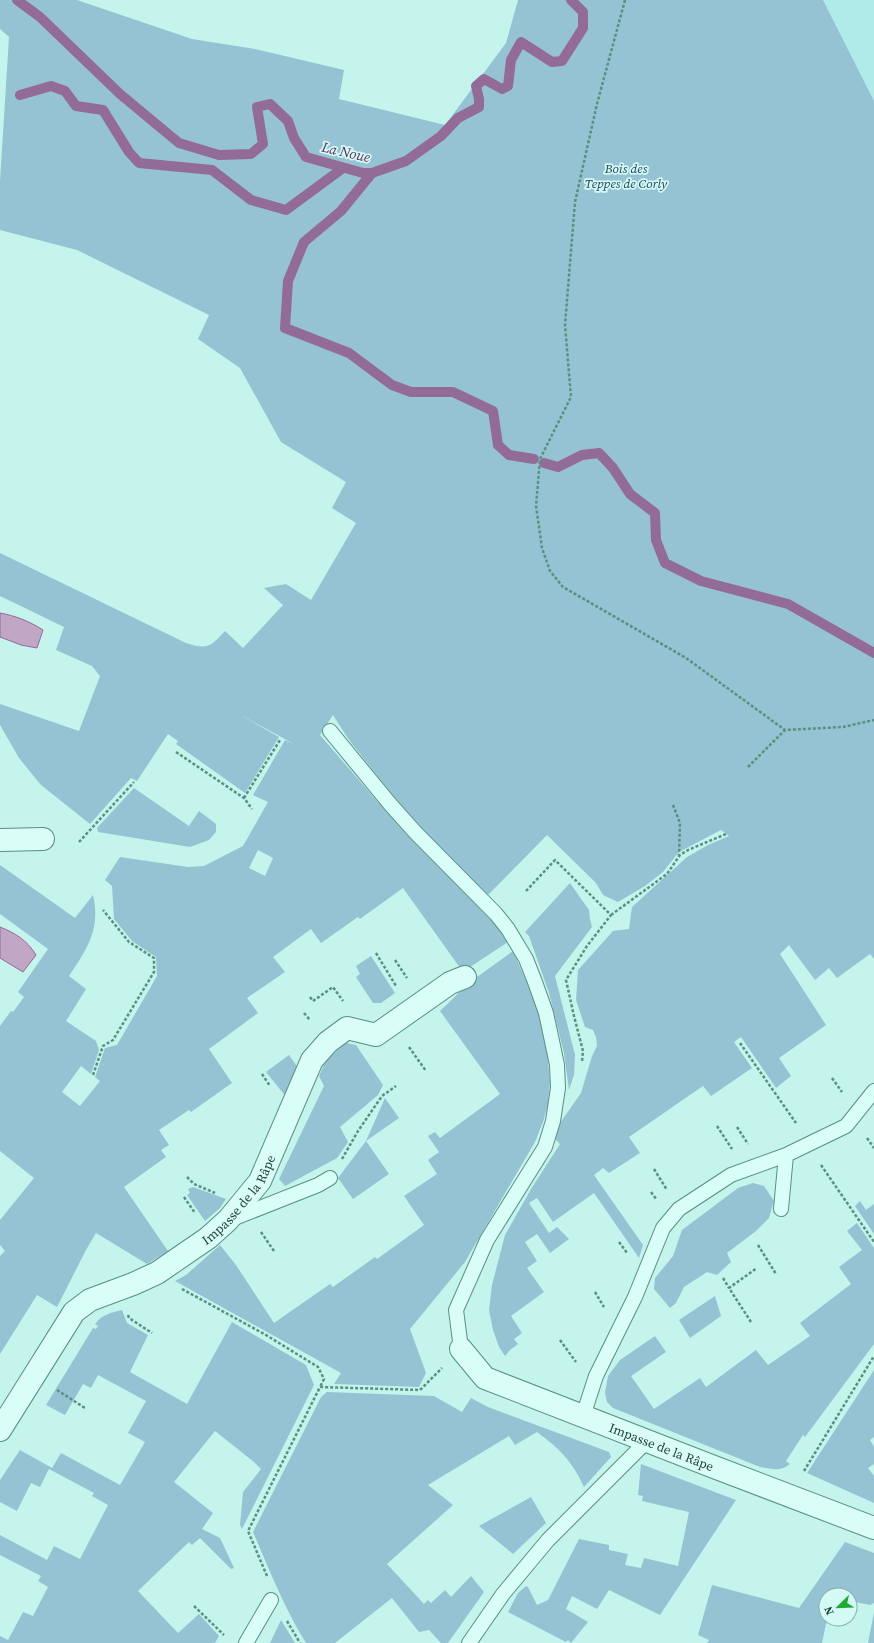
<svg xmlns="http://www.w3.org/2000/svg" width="874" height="1643" viewBox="0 0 874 1643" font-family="'Source Serif 4',serif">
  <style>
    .farmland { fill: #b0ebea }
    .green { fill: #96c3d4; fill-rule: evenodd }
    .water { fill: #c2a6c6; stroke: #926b96 }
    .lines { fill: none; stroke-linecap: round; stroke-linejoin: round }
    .stream { stroke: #926b96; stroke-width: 10 }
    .lane-casing { stroke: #57917f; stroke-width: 16 }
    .street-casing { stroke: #57917f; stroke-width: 24 }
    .path { stroke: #57917f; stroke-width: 2.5; stroke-dasharray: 3 2; stroke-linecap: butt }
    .lane { stroke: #d9fdf7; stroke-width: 14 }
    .street { stroke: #d9fdf7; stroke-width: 22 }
    .labels { text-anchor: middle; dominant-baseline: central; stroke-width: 3.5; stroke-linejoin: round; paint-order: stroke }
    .park-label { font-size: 13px; font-style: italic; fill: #21465f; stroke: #d4faf5 }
    .street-label { font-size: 13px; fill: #1d3f33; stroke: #d4faf5 }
    .water-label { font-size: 14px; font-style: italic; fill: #612a5d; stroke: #d4faf5 }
  </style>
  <rect width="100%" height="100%" fill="#c4f4ec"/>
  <path class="farmland" d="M 823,0 L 874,0 L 874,101 Z"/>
  <path class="green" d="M 0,0 L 77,0 L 192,39 L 255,49 L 344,70 L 339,99 L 445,125 L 506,43 L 518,0 L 823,0 L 874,101 L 874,959 L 870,954 L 837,978 L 829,968 L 815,980 L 789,945 L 780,954 L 826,1025 L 779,1058 L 791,1076 L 776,1088 L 741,1037 L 734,1042 L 752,1068 L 711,1096 L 703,1086 L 629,1137 L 640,1153 L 609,1173 L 603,1168 L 594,1175 L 643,1245 L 639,1258 L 594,1193 L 553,1222 L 537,1198 L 529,1203 L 549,1233 L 557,1227 L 569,1239 L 550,1253 L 537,1234 L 525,1242 L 537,1261 L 527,1268 L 544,1292 L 511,1316 L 522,1333 L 514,1339 L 518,1344 L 510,1350 L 505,1356 L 499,1347 L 493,1330 L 489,1310 L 492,1285 L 505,1235 L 531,1189 L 560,1144 L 554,1138 L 560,1123 L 581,1093 L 592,1056 L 597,1046 L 596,1037 L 593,1030 L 585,1027 L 576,1000 L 578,970 L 613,931 L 629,929 L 632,907 L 687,857 L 708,845 L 729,836 L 721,830 L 679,852 L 663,872 L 645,886 L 618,902 L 603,895 L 596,883 L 547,835 L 488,895 L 409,816 L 349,740 L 333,715 L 320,735 L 377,801 L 493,922 L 508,942 L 464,971 L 458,965 L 403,888 L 360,919 L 358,917 L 321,943 L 311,929 L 273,957 L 285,972 L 247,998 L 258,1013 L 209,1049 L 232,1083 L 191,1112 L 189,1110 L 159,1130 L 169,1145 L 161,1150 L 166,1157 L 124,1187 L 168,1251 L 147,1264 L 96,1233 L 86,1250 L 57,1307 L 37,1295 L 0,1354 L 0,1256 L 5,1251 L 0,1245 L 0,1220 L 34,1178 L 0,1151 L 0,1026 L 11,1011 L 13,1012 L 24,997 L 18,992 L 48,949 L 0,914 L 0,865 L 75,918 L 93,895 C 101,929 87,949 69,976 L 86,989 L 66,1021 L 96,1041 L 99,1050 L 91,1074 L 81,1066 L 62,1092 L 80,1106 L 100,1081 L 95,1077 L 105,1048 L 117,1045 L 157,976 L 156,957 L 132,941 L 114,919 L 112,886 L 105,880 L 120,857 L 188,867 L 204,866 L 243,846 L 268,802 L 253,795 L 285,740 L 294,744 L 239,714 L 279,737 L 245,793 L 176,744 L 178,741 L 168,734 L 137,781 L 131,778 L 90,824 L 41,785 L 19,758 L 0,725 L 0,704 L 79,731 L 100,676 L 92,666 L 56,650 L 64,627 L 0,596 L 0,553 L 186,643 C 208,650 210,647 225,631 L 243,648 L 283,605 L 264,588 L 286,584 L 311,600 L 356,523 L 332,508 L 346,482 L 281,442 L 240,368 L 198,339 L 209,315 L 77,250 L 0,230 L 0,181 L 9,37 L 0,29 ZM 258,850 L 273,858 L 265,876 L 249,868 Z
    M 134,788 L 189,826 L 199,811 L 216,824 L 216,832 L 209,840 L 190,847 L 98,832 L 97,828 Z
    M 570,883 L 589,910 L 590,919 L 592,927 L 555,976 L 575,1055 L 574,1075 L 569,1090 L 564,1053 L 549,993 L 529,936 L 525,932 Z
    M 513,951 L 534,999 L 542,1023 L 547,1052 L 550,1081 L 548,1104 L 543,1122 L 535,1142 L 465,1262 L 410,1329 L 426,1373 L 419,1387 L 334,1384 L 341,1373 L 175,1281 L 186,1275 L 220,1245 L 236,1265 L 274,1323 L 330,1284 L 333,1287 L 375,1257 L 377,1259 L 424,1225 L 404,1196 L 437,1174 L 428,1160 L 439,1152 L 428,1136 L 435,1132 L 440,1138 L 500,1094 L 440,1011 L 470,982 Z
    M 371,956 L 395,993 L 381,1003 L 373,1003 L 356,977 L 360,974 L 356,966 Z
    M 346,1043 L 356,1045 L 383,1085 L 378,1095 L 340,1127 L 348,1142 L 337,1158 L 285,1186 L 279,1179 L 324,1086 L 319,1076 L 326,1060 Z
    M 289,1055 L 301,1072 L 287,1098 L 266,1072 Z
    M 385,1098 L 399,1118 L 366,1141 L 389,1174 L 353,1199 L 338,1178 L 366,1141 Z
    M 753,1183 L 764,1186 L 774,1201 L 769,1218 L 756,1231 L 727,1253 L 731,1262 L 717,1275 L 707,1272 L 684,1287 L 676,1303 L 670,1308 L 654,1289 L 655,1278 L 673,1256 L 682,1230 L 738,1188 Z
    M 193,1187 L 226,1199 L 220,1208 L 205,1221 L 187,1195 L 190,1193 L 188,1189 Z
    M 860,1201 L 866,1210 L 874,1204 L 874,1234 L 855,1206 Z
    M 857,1223 L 874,1248 L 874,1344 L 805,1437 L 803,1435 L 786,1461 L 790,1464 C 780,1472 772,1469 760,1467 L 613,1408 L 607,1402 L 605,1393 L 608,1376 L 620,1360 L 655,1336 L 666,1352 L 631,1376 L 654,1409 L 700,1378 L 706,1387 L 756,1350 L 768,1365 L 810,1336 L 800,1323 L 851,1284 L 839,1267 L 862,1250 L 847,1231 Z
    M 715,1296 L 721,1316 L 690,1338 L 679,1320 Z
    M 122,1310 L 127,1323 L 148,1335 L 130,1372 L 187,1404 L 232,1322 L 306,1365 L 314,1385 L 242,1529 L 240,1525 L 243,1492 L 261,1469 L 254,1462 L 215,1431 L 174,1482 L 213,1513 L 202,1529 L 220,1538 L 234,1568 L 231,1569 L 200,1538 L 192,1545 L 189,1542 L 138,1591 L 178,1633 L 199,1614 L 219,1636 L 215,1643 L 0,1643 L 0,1636 L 8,1640 L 23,1612 L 33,1616 L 48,1587 L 38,1581 L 41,1576 L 0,1555 L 0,1535 L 47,1560 L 54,1546 L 80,1559 L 108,1505 L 92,1496 L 94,1493 L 49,1469 L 40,1487 L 31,1483 L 17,1511 L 0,1502 L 0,1480 L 20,1450 L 52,1468 L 61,1453 L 120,1485 L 145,1442 L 128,1433 L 146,1401 L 98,1375 L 91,1388 L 83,1384 L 65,1415 L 46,1405 L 93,1328 L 96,1329 L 98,1326 L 95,1324 C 102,1314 111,1313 122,1310 Z
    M 874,1370 L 874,1437 L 870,1440 L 874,1447 L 874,1464 L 868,1468 L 874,1476 L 874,1503 L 807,1473 Z
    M 327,1392 L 434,1396 L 462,1412 L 471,1398 L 488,1407 L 609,1452 L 611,1457 L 584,1487 C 572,1461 560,1449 537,1432 L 515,1445 L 509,1436 L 428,1485 L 453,1505 L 387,1564 L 424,1604 L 428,1600 L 431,1603 L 445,1590 L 451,1597 L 471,1576 L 484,1592 L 448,1643 L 441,1643 L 429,1630 L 419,1632 L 392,1598 L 335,1643 L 306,1643 C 284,1608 269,1569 253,1532 L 321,1397 Z
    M 641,1464 L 736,1500 L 660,1615 L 609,1590 L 597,1609 L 572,1596 L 566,1609 L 588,1622 L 571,1643 L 568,1640 L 566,1642 L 508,1612 L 518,1593 L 526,1586 L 528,1587 L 537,1605 L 548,1600 L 579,1539 L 609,1545 L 609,1550 L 628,1554 L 625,1565 L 641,1568 L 644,1558 L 678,1566 L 689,1512 L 642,1501 L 643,1496 L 638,1495 Z
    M 531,1497 L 546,1523 L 513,1554 L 479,1526 Z
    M 845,1542 L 874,1553 L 874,1603 L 870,1605 L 850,1601 L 850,1595 L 826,1595 L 827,1619 L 822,1643 L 707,1643 L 709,1640 L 698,1635 L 712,1585 L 799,1608 Z
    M 874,1612 L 874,1643 L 868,1643 Z
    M 281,1620 L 295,1643 L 270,1643 Z"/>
  <path class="water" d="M 0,613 C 16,616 29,621 43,630 L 37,648 L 21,645 L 0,637 Z
    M 0,927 C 15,933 27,940 36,955 L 23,972 L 0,958 Z"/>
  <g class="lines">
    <path class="stream" d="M 17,0 L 40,17 L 120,94 L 179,143 L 219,155 L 251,154 L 263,144 L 257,107 L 270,104 L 288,121 L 294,138 L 306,157 L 363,173 L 372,173 L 406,161 L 441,136 L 458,118 L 479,107 L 479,99 L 476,86 L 484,79 L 502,89 L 508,86 L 511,60 L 521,42 L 552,62 L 562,61 L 583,28 L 583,12 L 571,0
      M 20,95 L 51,86 L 65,91 L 76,106 L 103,110 L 129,152 L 139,163 L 212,170 L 251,200 L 286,210 L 343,168
      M 372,173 L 341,211 L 304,242 L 288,281 L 285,328 L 349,353 L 392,385 L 411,392 L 453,392 L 493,411 L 498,445 L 509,455 L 534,459
      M 544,463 L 558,467 L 582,455 L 599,453 L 613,468 L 630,494 L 655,513 L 656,540 L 665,563 L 701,581 L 788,604 L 874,653"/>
    <defs>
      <path id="lane" d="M 330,731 L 390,804 L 415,832 L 496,914 L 508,929 L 526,959 L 535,982 L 546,1013 L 552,1041 L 557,1065 L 558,1088 L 553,1121 L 545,1147 L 487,1240 L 456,1310 L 461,1349
        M 781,1209 L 786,1155
        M 232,1219 L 318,1185 L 330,1178
        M 583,1416 L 596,1376 L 635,1297 L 663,1228 L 679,1209 L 731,1175 L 786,1155 L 846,1126 L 874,1091
        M 246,1643 L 271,1600
        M 469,1643 L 503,1594 L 548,1540 L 647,1441"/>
      <g id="street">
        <path d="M 0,840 L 43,839"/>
        <path id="s1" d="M 461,1349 L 485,1378 L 714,1467 L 874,1528"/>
        <path id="s2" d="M 0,1430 L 74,1312 L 90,1300 L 133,1284 L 157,1273 L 208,1238 L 228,1220 L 260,1181 L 312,1060 L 328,1042 L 347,1028 L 376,1035 L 450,983 L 465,977"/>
      </g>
    </defs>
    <use href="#lane" class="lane-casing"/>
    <use href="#street" class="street-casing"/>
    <path class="path" d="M 625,0 L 597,104 L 575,202 L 565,325 L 571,397 L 540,459 L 536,506 L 542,548 L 550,571 L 563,587 L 686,658 L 785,730 L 843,727 L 874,720
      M 176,752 L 244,798 L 252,809
      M 748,767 L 785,730
      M 244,798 L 280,740
      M 673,805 L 680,823 L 679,857
      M 79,842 L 134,782
      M 526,891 L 555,860 L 611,915 L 587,946 L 566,980 L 574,1016 L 583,1051 L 582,1061
      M 611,915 L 667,874 L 680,855 L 688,850 L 726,834
      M 376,953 L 396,986
      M 395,960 L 407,978
      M 310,997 L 313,1001 L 333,987 L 343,1001
      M 304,1013 L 310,1020
      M 740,1043 L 796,1123
      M 409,1047 L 426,1071
      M 262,1074 L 270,1086
      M 93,1075 L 103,1046 L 113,1040 L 154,972 L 154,958 L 129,942 L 103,910
      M 832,1078 L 842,1092
      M 717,1126 L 732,1149
      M 737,1127 L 748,1144
      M 867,1138 L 874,1148
      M 342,1159 L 358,1131 L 382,1096 L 396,1086
      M 821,1165 L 874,1242
      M 654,1169 L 667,1190
      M 187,1177 L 194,1184 L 215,1193
      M 651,1192 L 657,1200
      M 184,1197 L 195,1213
      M 261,1232 L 274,1251
      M 619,1242 L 627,1253
      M 758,1245 L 776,1274
      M 723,1278 L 729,1288
      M 182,1289 L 266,1335 L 318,1367 L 324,1379 L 320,1387
      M 595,1292 L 604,1307
      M 128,1315 L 129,1318 L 152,1333
      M 751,1322 L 729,1288 L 757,1268
      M 560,1340 L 576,1362
      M 57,1390 L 85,1408
      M 804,1471 L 874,1356
      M 267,1576 L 248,1531 L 320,1387 L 420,1390 L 442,1368
      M 194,1606 L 224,1635
      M 287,1621 L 300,1643"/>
    <use href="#lane" class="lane"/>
    <use href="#street" class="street"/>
  </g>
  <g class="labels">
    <g class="park-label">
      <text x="626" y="168">Bois des<tspan x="626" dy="15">Teppes de Corly</tspan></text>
    </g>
    <g class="street-label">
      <text stroke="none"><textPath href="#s2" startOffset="343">Impasse de la Râpe</textPath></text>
      <text stroke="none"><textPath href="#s1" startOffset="227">Impasse de la Râpe</textPath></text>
    </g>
    <g class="water-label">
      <text transform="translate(346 152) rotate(13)">La Noue</text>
    </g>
  </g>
  <g transform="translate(838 1607) rotate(247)"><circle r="19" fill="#d4faf5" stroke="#8bafa7"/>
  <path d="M0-3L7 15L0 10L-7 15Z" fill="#1fa932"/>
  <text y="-6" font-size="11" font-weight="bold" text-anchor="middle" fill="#1d3f33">N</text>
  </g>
</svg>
